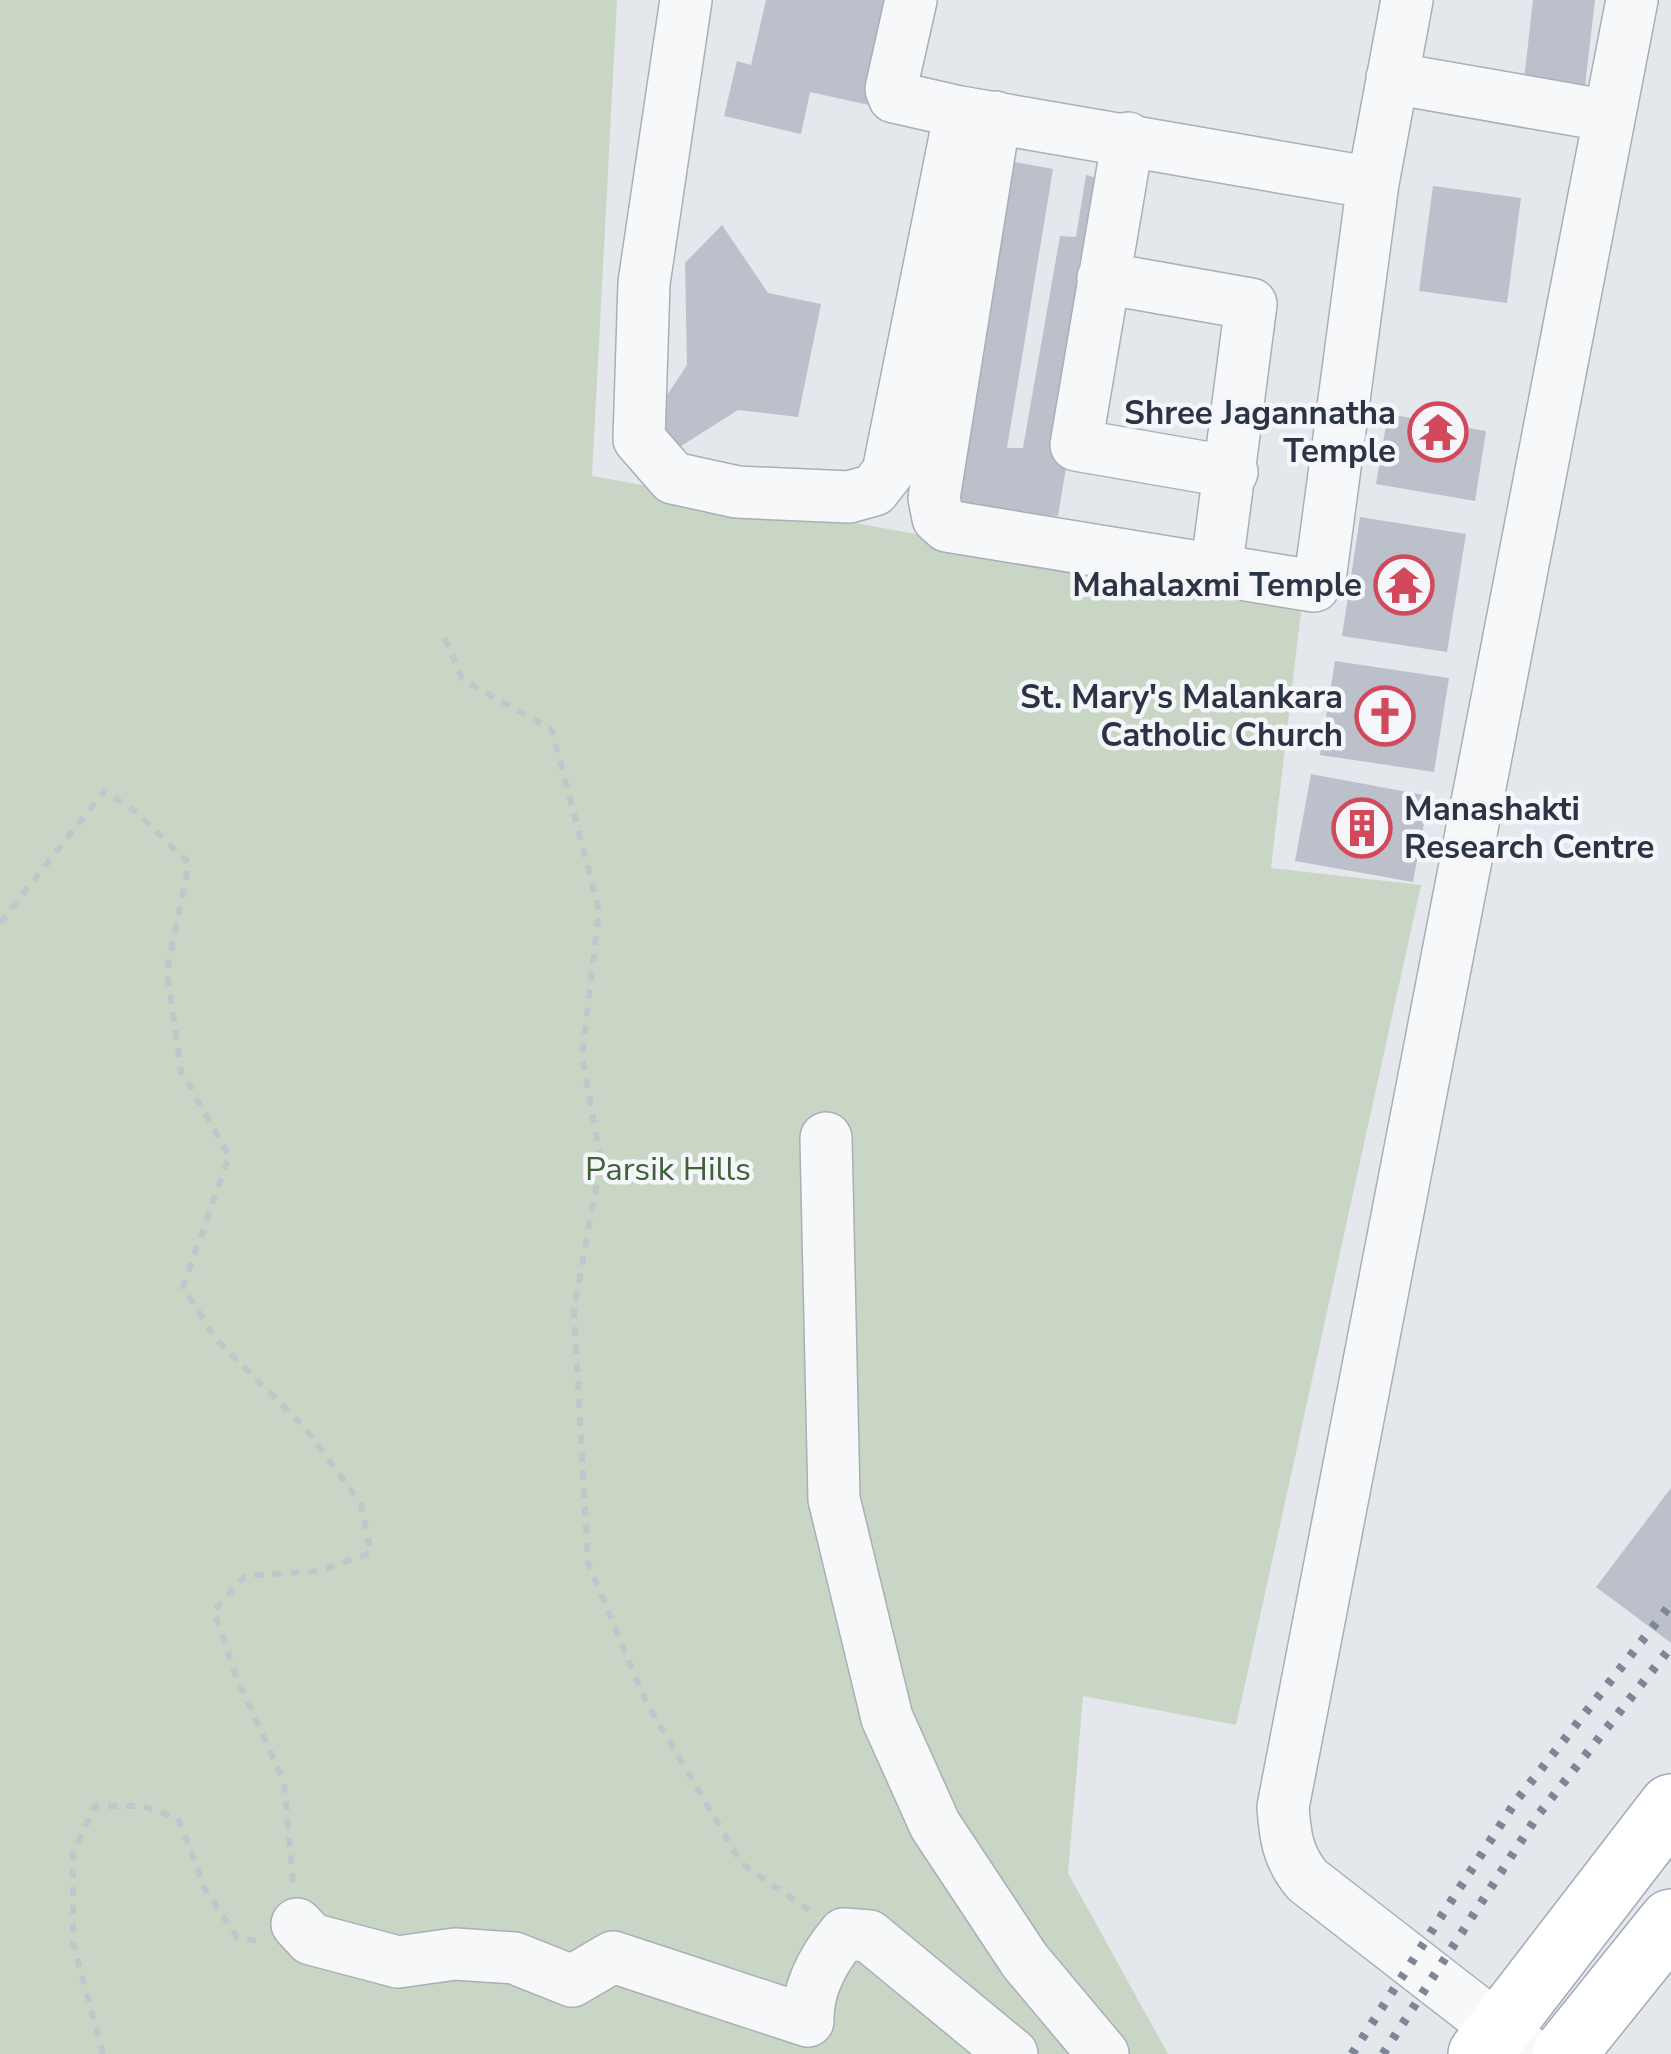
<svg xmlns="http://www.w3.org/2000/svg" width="1671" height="2054" viewBox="0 0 1671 2054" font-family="'Nunito Sans',sans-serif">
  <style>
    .green { fill: #c9d6c5 }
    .building { fill: #bbc0ca }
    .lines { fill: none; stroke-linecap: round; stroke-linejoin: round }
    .minor-casing { stroke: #a9aeb7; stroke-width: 54 }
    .major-casing { stroke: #a3abb8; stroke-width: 66 }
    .path { stroke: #c2c5cb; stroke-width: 6; stroke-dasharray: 9 9; stroke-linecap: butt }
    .minor { stroke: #f7f8fa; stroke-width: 51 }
    .major { stroke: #fff; stroke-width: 63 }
    .rail { stroke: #7d8696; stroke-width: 9; stroke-dasharray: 6 12; stroke-linecap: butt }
    .labels { text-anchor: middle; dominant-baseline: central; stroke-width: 9; stroke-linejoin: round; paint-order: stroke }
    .poi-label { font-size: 33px; font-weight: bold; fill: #2b3445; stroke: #f4f6f9; text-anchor: end }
    .park-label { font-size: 33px; fill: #3f6138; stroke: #f4f6f9 }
  </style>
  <rect width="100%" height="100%" fill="#e4e7ec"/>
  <path class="green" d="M 0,0 L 617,0 L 592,476 L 1302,603 L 1271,868 L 1421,885 L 1236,1725 L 1083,1696 L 1068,1873 L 1168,2054 L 0,2054 Z"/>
  <path class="building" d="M 766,0 L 899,0 L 878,107 L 810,92 L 801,134 L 724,116 L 737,61 L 751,65 Z
    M 1533,0 L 1595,0 L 1585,86 L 1524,80 Z
    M 999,159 L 1053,169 L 1007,448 L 1023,448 L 1060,236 L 1076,237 L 1086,175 L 1113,182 L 1058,516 L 948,511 Z
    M 1433,186 L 1521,198 L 1507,303 L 1419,291 Z
    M 722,225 L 768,293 L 821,304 L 798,417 L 738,410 L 678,448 L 654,415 L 687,365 L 685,263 Z
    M 1388,414 L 1486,431 L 1475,501 L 1376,484 Z
    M 1360,517 L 1466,534 L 1447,652 L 1342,636 Z
    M 1335,661 L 1449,678 L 1434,772 L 1320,755 Z
    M 1311,774 L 1429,796 L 1413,882 L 1295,861 Z
    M 1671,1488 L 1671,1643 L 1596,1587 Z"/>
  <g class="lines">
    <defs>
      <path id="minor" d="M 686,0 L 644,283 L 639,439 L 673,478 L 737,492 L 849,497 L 874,490 L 888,472 L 960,112 L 1373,183
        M 911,0 L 891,89 L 894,97 L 960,112
        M 1392,78 L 1609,116
        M 995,117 L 934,498 L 938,518 L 947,526 L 1314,586 L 1321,572 L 1373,183 L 1407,0
        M 1128,138 L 1076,445 L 1232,472
        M 1103,278 L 1251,304 L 1216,572
        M 826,1138 L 834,1499 L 887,1718 L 935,1825 L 1025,1961 L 1103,2054
        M 297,1924 L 311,1939 L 398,1962 L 455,1954 L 514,1958 L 572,1981 L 613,1957 L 808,2021 C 807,1989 824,1958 844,1934 L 869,1936 L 1012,2054
        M 1531,2054 L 1307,1880 C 1288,1857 1285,1837 1283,1807 L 1632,0"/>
      <path id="major" d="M 1480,2054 L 1671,1806
        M 1564,2054 L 1671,1921"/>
    </defs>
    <use href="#minor" class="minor-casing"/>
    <use href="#major" class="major-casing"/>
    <path class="path" d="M 445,638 L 462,679 L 552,730 L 599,910 L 582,1058 L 601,1160 L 574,1309 L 588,1563 L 646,1702 L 742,1864 L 809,1910
      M 0,923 L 104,791 L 136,812 L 189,863 L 167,971 L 181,1071 L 229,1156 L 183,1287 L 215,1338 L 306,1429 L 361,1504 L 371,1553 L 318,1571 L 245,1576 L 214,1611 L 235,1674 L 284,1782 L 293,1882
      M 103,2054 L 73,1943 L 73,1852 L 95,1806 L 142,1806 L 178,1818 L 205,1889 L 237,1937 L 256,1941"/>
    <use href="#minor" class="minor"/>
    <use href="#major" class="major"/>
    <path class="rail" d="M 1352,2054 L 1516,1801 L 1671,1604
      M 1383,2054 L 1538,1815 L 1671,1647"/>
  </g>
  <defs>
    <symbol id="temple-ring" viewBox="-11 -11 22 22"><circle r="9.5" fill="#f4f6f9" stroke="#d1495b" stroke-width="1.5"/><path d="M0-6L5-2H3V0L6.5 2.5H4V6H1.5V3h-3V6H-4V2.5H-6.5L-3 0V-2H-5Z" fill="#d1495b"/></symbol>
    <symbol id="church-ring" viewBox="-11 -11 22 22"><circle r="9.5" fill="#f4f6f9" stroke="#d1495b" stroke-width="1.5"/><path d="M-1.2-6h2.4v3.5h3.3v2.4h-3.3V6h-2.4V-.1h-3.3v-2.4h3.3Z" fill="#d1495b"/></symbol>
    <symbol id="building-ring" viewBox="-11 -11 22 22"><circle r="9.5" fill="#f4f6f9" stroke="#d1495b" stroke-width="1.5"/><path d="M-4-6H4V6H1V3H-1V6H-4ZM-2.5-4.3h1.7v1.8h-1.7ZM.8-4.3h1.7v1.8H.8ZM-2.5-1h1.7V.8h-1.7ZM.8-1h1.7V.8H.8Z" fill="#d1495b"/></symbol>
  </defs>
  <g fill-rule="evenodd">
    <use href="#temple-ring" x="1405" y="399" width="66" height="66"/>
    <use href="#temple-ring" x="1371" y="552" width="66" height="66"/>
    <use href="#church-ring" x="1352" y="683" width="66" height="66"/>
    <use href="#building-ring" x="1329" y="795" width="66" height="66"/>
  </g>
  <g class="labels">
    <g class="poi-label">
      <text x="1396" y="413">Shree Jagannatha<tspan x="1396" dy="38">Temple</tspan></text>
      <text x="1362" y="585">Mahalaxmi Temple</text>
      <text x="1343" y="697">St. Mary's Malankara<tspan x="1343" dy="38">Catholic Church</tspan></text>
      <text x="1404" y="809" text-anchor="start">Manashakti<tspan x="1404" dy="38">Research Centre</tspan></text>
    </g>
    <g class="park-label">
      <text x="668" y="1169">Parsik Hills</text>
    </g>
  </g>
</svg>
